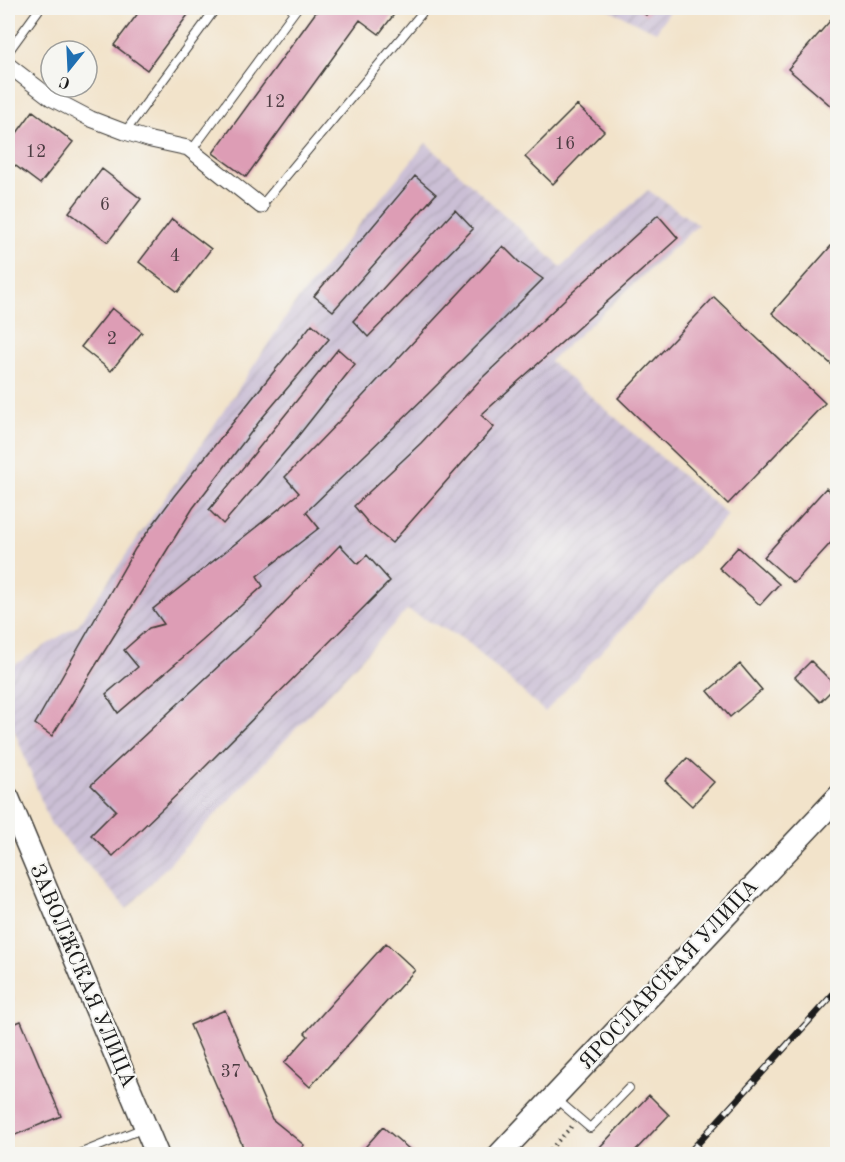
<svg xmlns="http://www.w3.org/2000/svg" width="845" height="1162" viewBox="0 0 845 1162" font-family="'Old Standard TT',serif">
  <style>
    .industrial { fill: url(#industrial-furrows) }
    .building { fill: #dd9db5 }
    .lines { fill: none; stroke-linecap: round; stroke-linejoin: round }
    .service-casing { stroke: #3c3a36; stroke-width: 10 }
    .minor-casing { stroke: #3c3a36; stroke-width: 17 }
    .secondary-casing { stroke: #3c3a36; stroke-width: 25 }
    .path { stroke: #3c3a36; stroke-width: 4; stroke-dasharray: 1.5 4.5; stroke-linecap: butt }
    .service { stroke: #fff; stroke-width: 8 }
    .minor { stroke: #fff; stroke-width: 15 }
    .secondary { stroke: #fff; stroke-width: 22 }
    .rail-casing { stroke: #1c1c1c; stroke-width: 7 }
    .rail { stroke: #f6f6f2; stroke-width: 4.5; stroke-dasharray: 14; stroke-linecap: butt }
    .labels { text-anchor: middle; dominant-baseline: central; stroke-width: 4.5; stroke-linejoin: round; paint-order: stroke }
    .number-label { font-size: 18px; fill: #4c3c42 }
    .street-label { font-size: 21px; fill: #1c1c1c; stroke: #f6f6f2 }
  </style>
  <defs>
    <pattern id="industrial-furrows" width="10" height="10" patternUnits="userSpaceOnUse" patternTransform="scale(1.5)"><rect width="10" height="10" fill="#cbbfd5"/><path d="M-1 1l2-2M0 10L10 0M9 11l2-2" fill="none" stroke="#aea4b6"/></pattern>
  </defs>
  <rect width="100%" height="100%" fill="#f6f6f2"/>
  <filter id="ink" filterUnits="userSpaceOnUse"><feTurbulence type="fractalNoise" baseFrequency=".0167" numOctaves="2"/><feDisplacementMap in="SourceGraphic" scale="12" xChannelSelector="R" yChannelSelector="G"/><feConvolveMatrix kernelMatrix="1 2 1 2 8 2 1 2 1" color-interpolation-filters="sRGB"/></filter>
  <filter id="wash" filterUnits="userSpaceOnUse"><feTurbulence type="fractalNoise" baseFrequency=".008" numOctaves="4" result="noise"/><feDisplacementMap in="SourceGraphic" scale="24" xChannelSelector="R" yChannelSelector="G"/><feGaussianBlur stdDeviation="1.35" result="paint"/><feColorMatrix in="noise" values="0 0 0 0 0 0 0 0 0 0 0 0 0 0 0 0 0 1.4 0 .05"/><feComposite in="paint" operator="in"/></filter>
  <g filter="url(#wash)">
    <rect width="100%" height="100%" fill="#f2e3ca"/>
    <path class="industrial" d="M 606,8 L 672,8 L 656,32 Z
      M 426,143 L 561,267 L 648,190 L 698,225 L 550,361 L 728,515 L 545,712 L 471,645 L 458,636 L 407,610 L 127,909 L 50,823 L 8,714 L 8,669 L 78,625 L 189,463 L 296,302 Z"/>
    <g id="blocks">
      <path class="building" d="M 142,8 L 193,8 L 147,70 L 114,45 Z
        M 319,8 L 399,8 L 379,34 L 360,20 L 246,177 L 213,153 Z
        M 636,8 L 652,8 L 646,15 Z
        M 836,14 L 838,16 L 838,112 L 788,69 Z
        M 577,105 L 604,131 L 553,184 L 525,157 Z
        M 33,111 L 73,142 L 40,184 L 8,160 L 8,145 Z
        M 102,169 L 141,199 L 108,242 L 69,212 Z
        M 415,176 L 436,194 L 333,311 L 314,296 Z
        M 455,210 L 473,229 L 368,337 L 353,321 Z
        M 658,215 L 678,238 L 481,415 L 494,427 L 392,543 L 370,525 L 354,506 L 421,443 L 482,378 L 565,299 Z
        M 172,219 L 211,249 L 178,292 L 139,262 Z
        M 503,246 L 519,262 L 543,279 L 428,394 L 306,512 L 319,528 L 257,576 L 263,586 L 202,641 L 118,713 L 106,694 L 138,667 L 124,650 L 149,628 L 164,624 L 153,609 L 299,493 L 285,477 L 347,413 Z
        M 831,246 L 838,251 L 838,370 L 772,313 Z
        M 714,297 L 825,403 L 728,504 L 618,398 Z
        M 112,308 L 142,332 L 111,371 L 81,347 Z
        M 312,324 L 329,339 L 262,418 L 193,508 L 52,736 L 35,724 L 135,549 L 174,496 Z
        M 338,349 L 355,364 L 295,440 L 223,524 L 209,510 Z
        M 826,488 L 838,499 L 838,535 L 794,583 L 764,557 Z
        M 340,545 L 358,564 L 367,555 L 390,581 L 186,786 L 113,856 L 91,835 L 116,810 L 91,785 L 268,620 Z
        M 738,547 L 779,584 L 760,605 L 719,568 Z
        M 811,661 L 836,686 L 820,702 L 795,677 Z
        M 740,664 L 762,690 L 730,717 L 708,691 Z
        M 687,758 L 714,782 L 692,806 L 665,781 Z
        M 386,943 L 415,970 L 310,1087 L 284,1063 L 308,1036 L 305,1033 Z
        M 8,985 L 14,1000 L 8,1003 Z
        M 225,1010 L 272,1119 L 304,1145 L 296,1154 L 250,1154 L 244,1149 L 190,1025 Z
        M 21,1021 L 61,1116 L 8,1138 L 8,1026 Z
        M 649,1095 L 669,1115 L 632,1154 L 606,1154 L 599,1148 Z
        M 383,1127 L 415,1154 L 359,1154 Z"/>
    </g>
  </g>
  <g filter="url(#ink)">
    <use href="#blocks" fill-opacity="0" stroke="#3c3a36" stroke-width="1.5"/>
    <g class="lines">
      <defs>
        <path id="service" d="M 8,52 L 40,8
          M 125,132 L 216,8
          M 191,151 L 297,8
          M 261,206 L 426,8
          M 555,1098 L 590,1128 L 629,1088
          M 79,1154 L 144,1128"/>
        <path id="minor" d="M 8,65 L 51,98 L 91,119 L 125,132 L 151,140 L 188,148 L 261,206"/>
        <path id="secondary" d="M 8,798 L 157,1154
          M 500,1154 L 838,797"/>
      </defs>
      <use href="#service" class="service-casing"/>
      <use href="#minor" class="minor-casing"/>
      <use href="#secondary" class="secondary-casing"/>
      <path class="path" d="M 546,1154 L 572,1126"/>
      <use href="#service" class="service"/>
      <use href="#minor" class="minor"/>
      <use href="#secondary" class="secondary"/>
      <defs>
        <path id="rail" d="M 688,1154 L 838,989"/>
      </defs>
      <use href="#rail" class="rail-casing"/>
      <use href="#rail" class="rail"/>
    </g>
  </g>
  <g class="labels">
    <g class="number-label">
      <text x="275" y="102">12</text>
      <text x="565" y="144">16</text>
      <text x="36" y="152">12</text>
      <text x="105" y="205">6</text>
      <text x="175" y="256">4</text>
      <text x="112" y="339">2</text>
      <text x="231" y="1072">37</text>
    </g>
    <g class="street-label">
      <text transform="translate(669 975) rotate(-47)">ЯРОСЛАВСКАЯ УЛИЦА</text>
      <text transform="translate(82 976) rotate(67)">ЗАВОЛЖСКАЯ УЛИЦА</text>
    </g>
  </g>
  <rect width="845" height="1162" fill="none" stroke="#f6f6f2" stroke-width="30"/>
  <g transform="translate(69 69) rotate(198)"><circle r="28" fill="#f6f6f2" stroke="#9f9f9c" stroke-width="1.5"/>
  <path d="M0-4.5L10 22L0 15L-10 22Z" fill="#1f6fb2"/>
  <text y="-9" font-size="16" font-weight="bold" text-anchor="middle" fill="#1c1c1c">С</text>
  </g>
</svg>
